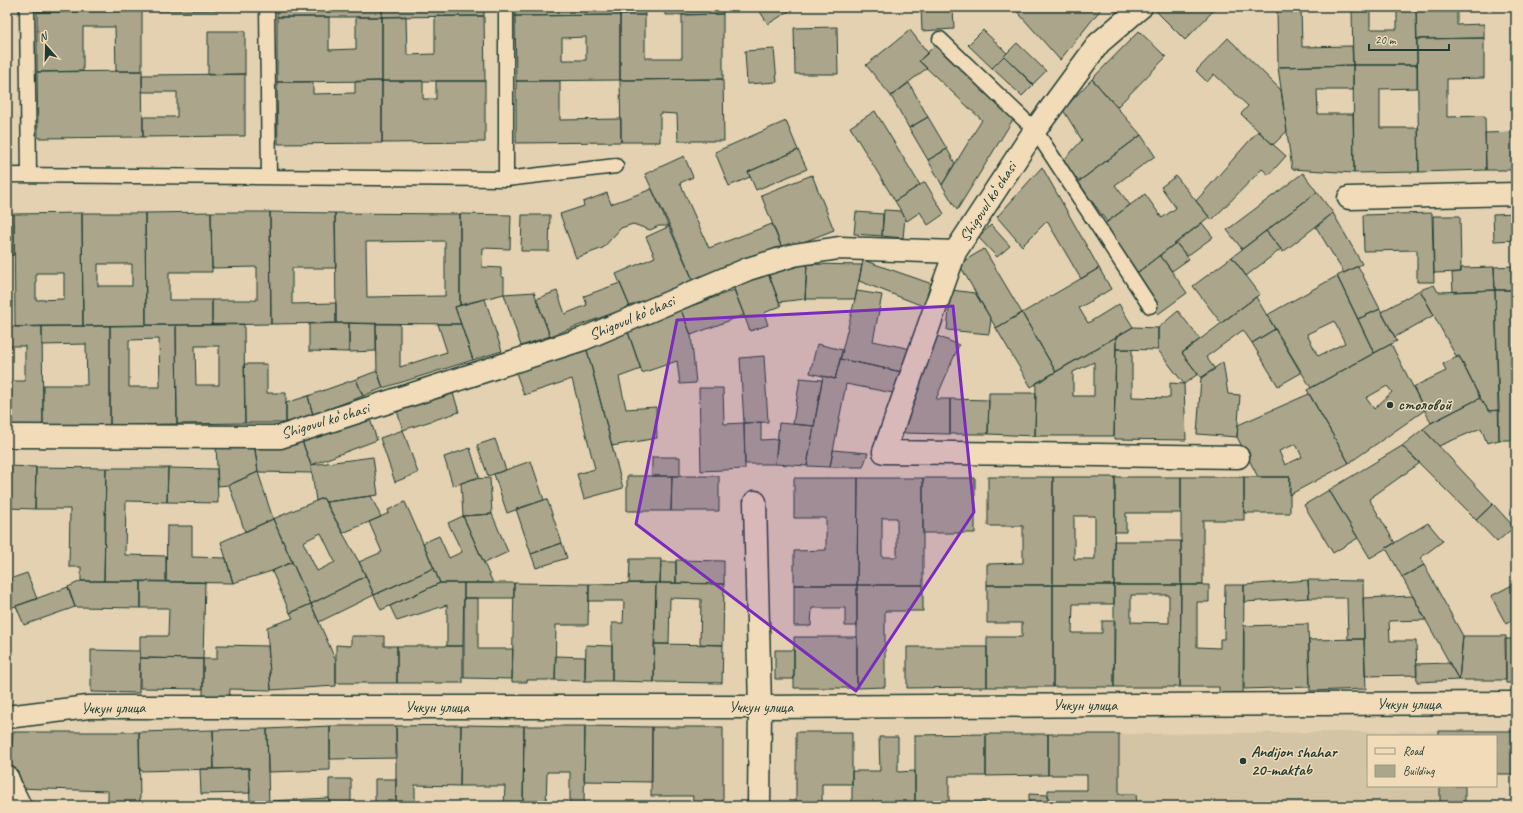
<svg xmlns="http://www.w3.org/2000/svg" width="1523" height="813" viewBox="0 0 1523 813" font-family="Caveat,sans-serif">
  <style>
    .built { fill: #d3c4a6 }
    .building { fill: #aaa58b; stroke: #1f3d34; fill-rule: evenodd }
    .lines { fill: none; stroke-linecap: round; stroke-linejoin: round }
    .lane-casing { stroke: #1f3d34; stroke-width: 17 }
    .street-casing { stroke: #1f3d34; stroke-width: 25 }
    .lane { stroke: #f1dbb9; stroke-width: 14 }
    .street { stroke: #f1dbb9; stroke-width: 22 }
    .marked { fill: #7b2cbf; fill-opacity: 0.2; stroke: #7b2cbf; stroke-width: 3; stroke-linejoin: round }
    .poi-dot { fill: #1f3d34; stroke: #f1dbb9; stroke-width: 1.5 }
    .labels { text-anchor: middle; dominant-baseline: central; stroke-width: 3; stroke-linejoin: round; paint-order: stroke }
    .street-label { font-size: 16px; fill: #1f3d34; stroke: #f1dbb9 }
    .poi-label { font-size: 16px; font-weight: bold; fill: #1f3d34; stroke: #f1dbb9; text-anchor: start }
  </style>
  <rect width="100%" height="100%" fill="#e4d1b1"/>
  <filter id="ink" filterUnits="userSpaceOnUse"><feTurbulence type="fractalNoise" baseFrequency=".025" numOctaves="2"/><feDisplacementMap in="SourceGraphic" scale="8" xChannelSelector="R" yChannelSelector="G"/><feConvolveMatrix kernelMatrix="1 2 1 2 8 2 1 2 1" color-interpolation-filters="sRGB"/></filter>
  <g filter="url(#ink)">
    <path class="built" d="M 1439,731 L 1439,736 L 1368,736 L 1368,786 L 1440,786 L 1440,806 L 1137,806 L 1136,794 L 1119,794 L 1119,734 Z"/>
    <path class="building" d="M 37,7 L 115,7 L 115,11 L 37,12 Z
      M 142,7 L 244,7 L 245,10 L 142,11 Z
      M 277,7 L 382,7 L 382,17 L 277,17 Z
      M 382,7 L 484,7 L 484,16 L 382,17 Z
      M 515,7 L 620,7 L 620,15 L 515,16 Z
      M 620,7 L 644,7 L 645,15 L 620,15 Z
      M 665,7 L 723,7 L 723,14 L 665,15 Z
      M 757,7 L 796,7 L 768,24 Z
      M 921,7 L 953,7 L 954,29 L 922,31 Z
      M 1013,7 L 1100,7 L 1101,9 L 1060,60 Z
      M 1156,7 L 1217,7 L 1185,40 L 1154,9 Z
      M 1277,7 L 1301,7 L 1302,47 L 1352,46 L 1353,65 L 1278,67 Z
      M 1352,7 L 1416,7 L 1417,65 L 1353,65 ZM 1370,10 L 1397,10 L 1397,29 L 1370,29 Z
      M 1416,7 L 1483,7 L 1483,8 L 1457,9 L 1457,25 L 1484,24 L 1484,38 L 1417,39 Z
      M 1513,7 L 1516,7 L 1516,37 L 1513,37 Z
      M 142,11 L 142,71 L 116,71 L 115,27 L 83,27 L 83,71 L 37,72 L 37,12 Z
      M 723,14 L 723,79 L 620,80 L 620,15 L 645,15 L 645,58 L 682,58 L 682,15 Z
      M 620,15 L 620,80 L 516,81 L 515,16 ZM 586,37 L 586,60 L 562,60 L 562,38 Z
      M 406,16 L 407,55 L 435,54 L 435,16 L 484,16 L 485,81 L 382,81 L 382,17 Z
      M 277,17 L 329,17 L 329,50 L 356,49 L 356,17 L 382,17 L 382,81 L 277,82 Z
      M 837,27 L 838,74 L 795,74 L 794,28 Z
      M 910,30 L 928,53 L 919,61 L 927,68 L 891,96 L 866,65 Z
      M 983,30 L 1007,53 L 992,68 L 968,45 Z
      M 208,31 L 245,31 L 245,74 L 208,75 Z
      M 1139,31 L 1166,57 L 1117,107 L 1092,79 Z
      M 1228,38 L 1281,90 L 1287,131 L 1273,145 L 1241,114 L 1248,106 L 1214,74 L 1207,82 L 1196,71 Z
      M 1484,38 L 1484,78 L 1447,79 L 1447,117 L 1485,116 L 1486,170 L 1419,172 L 1417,39 Z
      M 1017,43 L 1046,71 L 1033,84 L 1004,56 Z
      M 935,45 L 1014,118 L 957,210 L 942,185 L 982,120 L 919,61 Z
      M 774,49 L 777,82 L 747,84 L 745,51 Z
      M 1004,56 L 1033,85 L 1022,96 L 992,68 Z
      M 1353,65 L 1417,65 L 1417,88 L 1380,89 L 1380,128 L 1418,128 L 1419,172 L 1354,173 Z
      M 1353,65 L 1353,90 L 1317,90 L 1318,114 L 1353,114 L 1354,173 L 1292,169 L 1278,67 Z
      M 142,71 L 143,137 L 38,138 L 37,72 Z
      M 245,74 L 245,136 L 143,137 L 143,117 L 177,117 L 177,92 L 142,92 L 142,75 Z
      M 723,79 L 724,141 L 678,141 L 677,114 L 660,113 L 660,142 L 621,142 L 620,80 Z
      M 1092,79 L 1141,135 L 1078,182 L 1064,160 L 1082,140 L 1063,110 Z
      M 382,81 L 423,81 L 423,99 L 436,99 L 436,81 L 485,81 L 485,142 L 382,143 Z
      M 382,81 L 382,143 L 278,144 L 277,82 L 313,82 L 313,94 L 355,93 L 355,82 Z
      M 516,81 L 560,81 L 560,120 L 621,119 L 621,142 L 516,143 Z
      M 909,83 L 928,117 L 909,128 L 891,96 Z
      M 875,111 L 920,185 L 895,201 L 850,127 Z
      M 928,117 L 947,149 L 928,160 L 909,128 Z
      M 786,121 L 798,150 L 748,172 L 750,177 L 729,186 L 715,152 Z
      M 1258,131 L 1286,156 L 1269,175 L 1262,169 L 1212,220 L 1196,201 Z
      M 1516,132 L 1516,170 L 1486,170 L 1485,133 Z
      M 1141,135 L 1155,156 L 1115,185 L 1130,205 L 1107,222 L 1078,182 Z
      M 947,149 L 955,163 L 942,185 L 928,160 Z
      M 798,150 L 807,169 L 756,190 L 748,172 Z
      M 684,156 L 693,177 L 680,183 L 709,248 L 772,224 L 781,246 L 693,280 L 645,174 Z
      M 1042,167 L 1099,268 L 1081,279 L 1047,221 L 1022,246 L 997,217 Z
      M 1303,173 L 1317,192 L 1242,249 L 1227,230 Z
      M 812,175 L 834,230 L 783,250 L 761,195 Z
      M 1176,176 L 1209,217 L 1133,276 L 1103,225 L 1145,194 L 1162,218 L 1176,208 L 1161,187 Z
      M 925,182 L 944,214 L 928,225 L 920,212 L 907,221 L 895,201 Z
      M 652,189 L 670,226 L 659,226 L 650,230 L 633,224 L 621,228 L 603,248 L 576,258 L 560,214 L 584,206 L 583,202 L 607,193 L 611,204 Z
      M 1317,192 L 1333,213 L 1283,252 L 1266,231 Z
      M 884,210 L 901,211 L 905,217 L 903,238 L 882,236 Z
      M 211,212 L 270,212 L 271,324 L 212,325 L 212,300 L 257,300 L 257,267 L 212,268 Z
      M 211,212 L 212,272 L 169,272 L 169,300 L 212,300 L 212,325 L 146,325 L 145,213 Z
      M 270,212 L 335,213 L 336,268 L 292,268 L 292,304 L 336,303 L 336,323 L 271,324 Z
      M 856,212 L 883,214 L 882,236 L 854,234 Z
      M 82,213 L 83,326 L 15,327 L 14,214 ZM 36,273 L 64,273 L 64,299 L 36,300 Z
      M 82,213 L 145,213 L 146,325 L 83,326 ZM 98,264 L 132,264 L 132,286 L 98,286 Z
      M 335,213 L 460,214 L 460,305 L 455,307 L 461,324 L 336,323 ZM 445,241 L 445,296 L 367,297 L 366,242 Z
      M 1333,213 L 1362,264 L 1344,273 L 1316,227 Z
      M 1432,213 L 1434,282 L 1417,282 L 1417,250 L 1364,251 L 1363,215 Z
      M 1516,213 L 1516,240 L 1494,241 L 1493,214 Z
      M 7,214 L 14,214 L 14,255 L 7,255 Z
      M 460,214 L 511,215 L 510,249 L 483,248 L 482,267 L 501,268 L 501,277 L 504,277 L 504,294 L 460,305 Z
      M 522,215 L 550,215 L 549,251 L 521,251 Z
      M 1433,216 L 1460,216 L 1461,272 L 1434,273 Z
      M 1202,223 L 1213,237 L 1187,256 L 1176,243 Z
      M 991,225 L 1010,246 L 997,257 L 978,237 Z
      M 670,226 L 693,280 L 630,307 L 616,274 L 655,257 L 646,237 Z
      M 1266,231 L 1281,249 L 1246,276 L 1232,257 Z
      M 1176,243 L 1189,259 L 1172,271 L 1160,255 Z
      M 984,249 L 1022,313 L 996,328 L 959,264 Z
      M 1160,255 L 1187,293 L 1158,314 L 1133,276 Z
      M 1232,257 L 1260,294 L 1221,323 L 1193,286 Z
      M 863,260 L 938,286 L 928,308 L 859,281 Z
      M 807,264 L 805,299 L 779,302 L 768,273 Z
      M 807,264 L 862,265 L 855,299 L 805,299 Z
      M 1358,266 L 1380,309 L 1358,319 L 1337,276 Z
      M 1516,266 L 1516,290 L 1495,290 L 1494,267 Z
      M 1494,267 L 1495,290 L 1453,292 L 1452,273 L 1461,272 L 1461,268 Z
      M 1099,268 L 1111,289 L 1079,308 L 1088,323 L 1119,304 L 1133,327 L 1056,372 L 1022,313 Z
      M 768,273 L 781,306 L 764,313 L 768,325 L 750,331 L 733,286 Z
      M 1337,276 L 1374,353 L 1311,388 L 1267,315 ZM 1334,321 L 1345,343 L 1318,356 L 1307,334 Z
      M 620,283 L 630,307 L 550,336 L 536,299 L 557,291 L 565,314 L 587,305 L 584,296 Z
      M 1434,285 L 1438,292 L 1495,290 L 1499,410 L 1489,411 L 1480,398 L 1459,356 L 1457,358 L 1420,290 Z
      M 734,290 L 744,315 L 691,335 L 681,310 Z
      M 951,290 L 975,293 L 991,319 L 989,334 L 947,330 Z
      M 1420,290 L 1434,315 L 1395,337 L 1381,312 Z
      M 1495,290 L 1516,290 L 1516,440 L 1499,440 Z
      M 857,291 L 882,295 L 873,341 L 911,349 L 902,372 L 840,359 Z
      M 534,292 L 550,336 L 521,346 L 504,294 Z
      M 1256,297 L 1275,329 L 1252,343 L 1243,330 L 1206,357 L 1215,369 L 1201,378 L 1182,353 Z
      M 485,299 L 502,351 L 473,360 L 455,307 Z
      M 1380,309 L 1397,341 L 1374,353 L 1358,319 Z
      M 681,310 L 691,335 L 696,383 L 680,384 L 677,361 L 642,373 L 628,332 Z
      M 1178,311 L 1200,339 L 1182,353 L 1198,374 L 1184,384 L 1158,350 L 1158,328 Z
      M 1022,313 L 1056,372 L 1031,387 L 996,328 Z
      M 349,323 L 376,324 L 376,351 L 349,352 Z
      M 349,323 L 349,352 L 309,351 L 309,324 Z
      M 244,324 L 245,423 L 177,424 L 176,325 ZM 195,346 L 219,346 L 219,385 L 196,385 Z
      M 376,324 L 400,324 L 400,367 L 447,352 L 438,324 L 461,324 L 473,360 L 383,388 L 377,371 Z
      M 176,325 L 177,424 L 110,425 L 110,326 ZM 159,339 L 160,387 L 129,387 L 129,340 Z
      M 42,326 L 43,425 L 7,426 L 7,381 L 25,381 L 25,346 L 7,346 L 7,327 Z
      M 42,326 L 110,326 L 110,425 L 43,425 L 43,385 L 87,385 L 86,344 L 42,345 Z
      M 1133,327 L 1158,328 L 1158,350 L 1116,349 L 1116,337 Z
      M 1275,329 L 1301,373 L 1278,386 L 1252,343 Z
      M 628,332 L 641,369 L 619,377 L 626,409 L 656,407 L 657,438 L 612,446 L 586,346 Z
      M 935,335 L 959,345 L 936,399 L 950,399 L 950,434 L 903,433 L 903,413 Z
      M 1116,337 L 1114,436 L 1035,436 L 1036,383 ZM 1094,362 L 1094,396 L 1073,396 L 1073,372 Z
      M 817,344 L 843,350 L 835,379 L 810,373 Z
      M 1391,344 L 1425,410 L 1349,463 L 1307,390 ZM 1387,386 L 1392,392 L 1374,409 L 1366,398 Z
      M 586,346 L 623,488 L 584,499 L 577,474 L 595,469 L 572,379 L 524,395 L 515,370 Z
      M 1116,349 L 1132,349 L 1132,397 L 1170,398 L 1170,383 L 1184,384 L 1186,440 L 1114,439 Z
      M 764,356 L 768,422 L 744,423 L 740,358 Z
      M 1459,356 L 1480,398 L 1431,423 L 1413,387 L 1446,371 L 1443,364 Z
      M 840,359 L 902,372 L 893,393 L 846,384 L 830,467 L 807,466 L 823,376 L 835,379 Z
      M 1223,362 L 1228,394 L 1240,395 L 1237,437 L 1197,434 L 1201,378 Z
      M 244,364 L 267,364 L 267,393 L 286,393 L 286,423 L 245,423 Z
      M 377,371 L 383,388 L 363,396 L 356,379 Z
      M 800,378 L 822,380 L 814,426 L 793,424 Z
      M 356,379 L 363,396 L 313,415 L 308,396 Z
      M 699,388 L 723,388 L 724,424 L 744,423 L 745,469 L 701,471 Z
      M 452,390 L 459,412 L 403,430 L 396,408 Z
      M 989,393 L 1036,393 L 1035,436 L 988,434 Z
      M 1309,394 L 1349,463 L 1289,495 L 1290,477 L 1258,477 L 1237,437 L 1238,425 ZM 1296,444 L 1302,457 L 1285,465 L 1279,451 Z
      M 308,396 L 313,415 L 286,423 L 286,403 Z
      M 1480,398 L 1489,411 L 1499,410 L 1499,440 L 1487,443 L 1481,428 L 1439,446 L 1423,429 L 1431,423 Z
      M 950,399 L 989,400 L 988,434 L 950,434 Z
      M 369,416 L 377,440 L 311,465 L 302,441 Z
      M 761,422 L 761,440 L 778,439 L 775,464 L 745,464 L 744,423 Z
      M 779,423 L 814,426 L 807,466 L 775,464 Z
      M 1423,429 L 1493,504 L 1476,520 L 1402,446 Z
      M 403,430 L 418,473 L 395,482 L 380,438 Z
      M 495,439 L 506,470 L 488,476 L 477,445 Z
      M 302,441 L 311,465 L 312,473 L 258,472 L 254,442 Z
      M 254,442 L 258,472 L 229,485 L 218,486 L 216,446 Z
      M 1402,446 L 1420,463 L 1369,499 L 1395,543 L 1370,558 L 1329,490 Z
      M 470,448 L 479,477 L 453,486 L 444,457 Z
      M 833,450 L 868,453 L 863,467 L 830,467 Z
      M 373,457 L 378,495 L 326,502 L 323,498 L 316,501 L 311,465 Z
      M 652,457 L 680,457 L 680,476 L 652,476 Z
      M 531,461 L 544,500 L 507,513 L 494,474 Z
      M 7,466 L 36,467 L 35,509 L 7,508 Z
      M 36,467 L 106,468 L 104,581 L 81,581 L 81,567 L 69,567 L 70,509 L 35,509 Z
      M 106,468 L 168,468 L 167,502 L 126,501 L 125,555 L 166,556 L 166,582 L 104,581 Z
      M 168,468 L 217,469 L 218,503 L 167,502 Z
      M 258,472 L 273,519 L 245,532 L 229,485 Z
      M 627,476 L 672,476 L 671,511 L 627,511 Z
      M 672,476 L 719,476 L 719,511 L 671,511 Z
      M 988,477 L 1053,477 L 1053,585 L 987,585 L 987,564 L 1023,563 L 1023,526 L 988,526 Z
      M 1053,477 L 1115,477 L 1114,585 L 1053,585 ZM 1074,516 L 1095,516 L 1095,559 L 1074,559 Z
      M 1115,477 L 1181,477 L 1181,513 L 1126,513 L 1126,532 L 1115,532 Z
      M 1181,477 L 1244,477 L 1244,520 L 1203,520 L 1203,585 L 1181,585 Z
      M 1244,477 L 1290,477 L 1290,513 L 1244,513 Z
      M 490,478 L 492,514 L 463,516 L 461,483 L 473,479 Z
      M 794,478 L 858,478 L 857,585 L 794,585 L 794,551 L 826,550 L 826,518 L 794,518 Z
      M 858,478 L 923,478 L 923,585 L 857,585 ZM 882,518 L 897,518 L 897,557 L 882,557 Z
      M 923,478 L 975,478 L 975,533 L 923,533 Z
      M 1329,490 L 1358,538 L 1333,553 L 1304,505 Z
      M 371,496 L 381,517 L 343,533 L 326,502 Z
      M 323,498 L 359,562 L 366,576 L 311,604 L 273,519 ZM 321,533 L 335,562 L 317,571 L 303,542 Z
      M 547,499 L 562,543 L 531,554 L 516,509 Z
      M 405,502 L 434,568 L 374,595 L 359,562 L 382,552 L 369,522 L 389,513 L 388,510 Z
      M 1493,504 L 1514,527 L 1497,542 L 1476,520 Z
      M 492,514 L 508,552 L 484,563 L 463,516 Z
      M 463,516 L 484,563 L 493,583 L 440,583 L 423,543 L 439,536 L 449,558 L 462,552 L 448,523 Z
      M 273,519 L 292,562 L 272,571 L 233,583 L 221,542 Z
      M 1428,523 L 1443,541 L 1420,558 L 1424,565 L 1402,577 L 1386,548 Z
      M 167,526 L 192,526 L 192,557 L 226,558 L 233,583 L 166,582 Z
      M 1114,541 L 1181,541 L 1181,585 L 1114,585 Z
      M 562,543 L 567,558 L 536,568 L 531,554 Z
      M 630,559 L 661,559 L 660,583 L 629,583 Z
      M 676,560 L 724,561 L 724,584 L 676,583 Z
      M 292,562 L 311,604 L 290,613 L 272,571 Z
      M 661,562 L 676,562 L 676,583 L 660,583 Z
      M 1424,565 L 1463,636 L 1459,680 L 1402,577 Z
      M 434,568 L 440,583 L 381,610 L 374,595 Z
      M 27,573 L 37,599 L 7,609 L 7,580 Z
      M 366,576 L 374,595 L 319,622 L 311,604 Z
      M 1308,580 L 1363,581 L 1364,639 L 1348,639 L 1347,598 L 1309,598 Z
      M 1308,580 L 1309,598 L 1244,602 L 1244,585 Z
      M 81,581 L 141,581 L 141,608 L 75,607 L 68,587 Z
      M 141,581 L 205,582 L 203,659 L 140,658 L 140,636 L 168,636 L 169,608 L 141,608 Z
      M 440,583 L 464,583 L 463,646 L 447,646 L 447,605 L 397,621 L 390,606 Z
      M 464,583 L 514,583 L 514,598 L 464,598 Z
      M 514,583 L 589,584 L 588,625 L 556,625 L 555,680 L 527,680 L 527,682 L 512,682 Z
      M 656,583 L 724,584 L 723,645 L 700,644 L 701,599 L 670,598 L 669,644 L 654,644 Z
      M 656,583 L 654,682 L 612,681 L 612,623 L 623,623 L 624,601 L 589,601 L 589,584 Z
      M 1516,583 L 1516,618 L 1506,624 L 1491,596 Z
      M 794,585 L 857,585 L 857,626 L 845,626 L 845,608 L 812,608 L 811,626 L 794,626 Z
      M 857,585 L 923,585 L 923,611 L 885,611 L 885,687 L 857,688 Z
      M 987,585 L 1053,585 L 1053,687 L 987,687 L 987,637 L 1022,637 L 1022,623 L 987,623 Z
      M 1053,585 L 1114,585 L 1114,604 L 1073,604 L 1072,633 L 1102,633 L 1102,621 L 1115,621 L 1114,687 L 1053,687 Z
      M 1114,585 L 1181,585 L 1180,687 L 1114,687 ZM 1131,595 L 1169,595 L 1169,623 L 1131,622 Z
      M 1181,585 L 1209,585 L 1209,602 L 1197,602 L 1197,647 L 1220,648 L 1220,639 L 1224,639 L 1225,585 L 1244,585 L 1243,695 L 1219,695 L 1219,687 L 1180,687 Z
      M 68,587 L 75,607 L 24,625 L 16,606 Z
      M 1413,596 L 1426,620 L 1389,621 L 1390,641 L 1416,641 L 1417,675 L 1365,676 L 1363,598 Z
      M 464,598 L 478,598 L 478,649 L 513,649 L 512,679 L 464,678 Z
      M 311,604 L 336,661 L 336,686 L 271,690 L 267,627 L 293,618 L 290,613 Z
      M 1308,624 L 1310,687 L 1244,689 L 1244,626 Z
      M 351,636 L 384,636 L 384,646 L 397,646 L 397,683 L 336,683 L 336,645 L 351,646 Z
      M 1463,636 L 1506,636 L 1506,680 L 1459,680 Z
      M 794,637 L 857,637 L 857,688 L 794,688 Z
      M 1364,639 L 1366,689 L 1310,691 L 1309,640 Z
      M 1505,639 L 1516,639 L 1516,683 L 1506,683 Z
      M 654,644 L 723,645 L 722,683 L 654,682 Z
      M 217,645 L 268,646 L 271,690 L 230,689 L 229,701 L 203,700 L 203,659 L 217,659 Z
      M 586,645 L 612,646 L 612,681 L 585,681 Z
      M 397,646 L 463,646 L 463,683 L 397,683 Z
      M 907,647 L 987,647 L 987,687 L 907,688 Z
      M 91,650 L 140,651 L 139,693 L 91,692 Z
      M 775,650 L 794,650 L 794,679 L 775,679 Z
      M 556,656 L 585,657 L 585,681 L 555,680 Z
      M 140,658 L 203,659 L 203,689 L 140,688 Z
      M 1449,663 L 1459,680 L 1417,682 L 1416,664 Z
      M 461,725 L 524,726 L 523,806 L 460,806 L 460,804 L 504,805 L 505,786 L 460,786 Z
      M 461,725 L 460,786 L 415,785 L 415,806 L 396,806 L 396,726 Z
      M 330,726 L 330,770 L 268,772 L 267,729 Z
      M 330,726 L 396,726 L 397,758 L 330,759 Z
      M 524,726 L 585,726 L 584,806 L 570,806 L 570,772 L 547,772 L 546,806 L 523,806 Z
      M 585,726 L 652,727 L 652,782 L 584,781 Z
      M 652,727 L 723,727 L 723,806 L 692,806 L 693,796 L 651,796 Z
      M 267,729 L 269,806 L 250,806 L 249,768 L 214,769 L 213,730 Z
      M 213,730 L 214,769 L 140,771 L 139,732 Z
      M 1439,731 L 1515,731 L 1515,774 L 1496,774 L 1496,736 L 1439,736 Z
      M 1515,731 L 1516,731 L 1516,774 L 1515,774 Z
      M 13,732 L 139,732 L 140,806 L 108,806 L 108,791 L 16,788 L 10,772 Z
      M 796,732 L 852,732 L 852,784 L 822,784 L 822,806 L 796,806 Z
      M 986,734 L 1048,734 L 1048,775 L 986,776 Z
      M 986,734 L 986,776 L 949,776 L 949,806 L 915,806 L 915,735 Z
      M 1048,734 L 1119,734 L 1119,794 L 1136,794 L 1137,806 L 1048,806 L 1048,790 L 1087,790 L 1087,775 L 1048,775 Z
      M 879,737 L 898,737 L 898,772 L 915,771 L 915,806 L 852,806 L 852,771 L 880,771 Z
      M 249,768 L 250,793 L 201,794 L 200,769 Z
      M 329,779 L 351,779 L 351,806 L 329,806 Z
      M 375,779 L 396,779 L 396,806 L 375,806 Z
      M 1440,786 L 1465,786 L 1465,806 L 1440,806 Z
      M 1029,794 L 1048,795 L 1048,806 L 1029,806 Z
      M 329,798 L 329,806 L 269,806 L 269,801 Z
      M 973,802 L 985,802 L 985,806 L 973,806 Z"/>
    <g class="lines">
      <defs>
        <path id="lane" d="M 27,7 L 29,175
          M 267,7 L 269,177
          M 940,39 L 1035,130 L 1150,306
          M 7,175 L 506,179 L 616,166
          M 506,179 L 506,7"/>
        <path id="street" d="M 1141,7 L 1099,43 L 1035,130 L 955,252 L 884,452 L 1238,457
          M 1349,198 L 1516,194
          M 7,436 L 280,437 L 583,339 L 748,269 L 794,255 L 839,248 L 955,252
          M 755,502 L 760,707 L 759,806
          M 7,717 L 88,707 L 760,707 L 1516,703
          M 7,777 L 13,792 L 20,806"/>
      </defs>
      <use href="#lane" class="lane-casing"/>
      <use href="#street" class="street-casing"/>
      <use href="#lane" class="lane"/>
      <use href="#street" class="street"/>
    </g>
  </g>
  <path class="marked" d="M 953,306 L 974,512 L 856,691 L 636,524 L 677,320 Z"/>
  <g class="poi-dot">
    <circle cx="1390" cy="405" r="4"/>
    <circle cx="1243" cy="761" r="4"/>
  </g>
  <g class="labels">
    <g class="street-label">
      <text transform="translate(988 202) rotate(-57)">Shigovul koʻchasi</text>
      <text transform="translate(632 318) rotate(-23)">Shigovul koʻchasi</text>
      <text transform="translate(325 421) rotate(-17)">Shigovul koʻchasi</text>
      <text x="1409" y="704">Учкун улица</text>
      <text x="1085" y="705">Учкун улица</text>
      <text x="437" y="707">Учкун улица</text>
      <text x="761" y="707">Учкун улица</text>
      <text transform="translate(113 708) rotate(-1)">Учкун улица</text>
    </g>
    <g class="poi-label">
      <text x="1398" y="405">столовой</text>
      <text x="1251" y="752">Andijon shahar<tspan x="1251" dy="18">20-maktab</tspan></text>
    </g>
  </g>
  <rect width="1523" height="813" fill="none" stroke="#f1dbb9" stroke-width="24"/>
  <rect x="12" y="12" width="1499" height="789" fill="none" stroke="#1f3d34" stroke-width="1.5" filter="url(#ink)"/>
  <rect x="1367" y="735" width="130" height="52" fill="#f1dbb9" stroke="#9d9c84"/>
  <rect x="1375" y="748" width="20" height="6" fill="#f1dbb9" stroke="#9d9c84"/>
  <text x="1403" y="755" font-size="12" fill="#1f3d34">Road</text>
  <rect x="1375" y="765" width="20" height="12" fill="#aaa58b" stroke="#9d9c84"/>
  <text x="1403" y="775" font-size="12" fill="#1f3d34">Building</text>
  <g transform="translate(46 46) rotate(340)" stroke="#f1dbb9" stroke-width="3" paint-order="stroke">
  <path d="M0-3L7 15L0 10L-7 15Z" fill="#1f3d34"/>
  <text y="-6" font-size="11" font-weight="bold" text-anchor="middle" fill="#1f3d34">N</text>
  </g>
  <path d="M1369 44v6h80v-6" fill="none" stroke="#1f3d34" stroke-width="2"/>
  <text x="1375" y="44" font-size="12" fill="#1f3d34" stroke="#f1dbb9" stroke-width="3" paint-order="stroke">20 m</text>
</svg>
